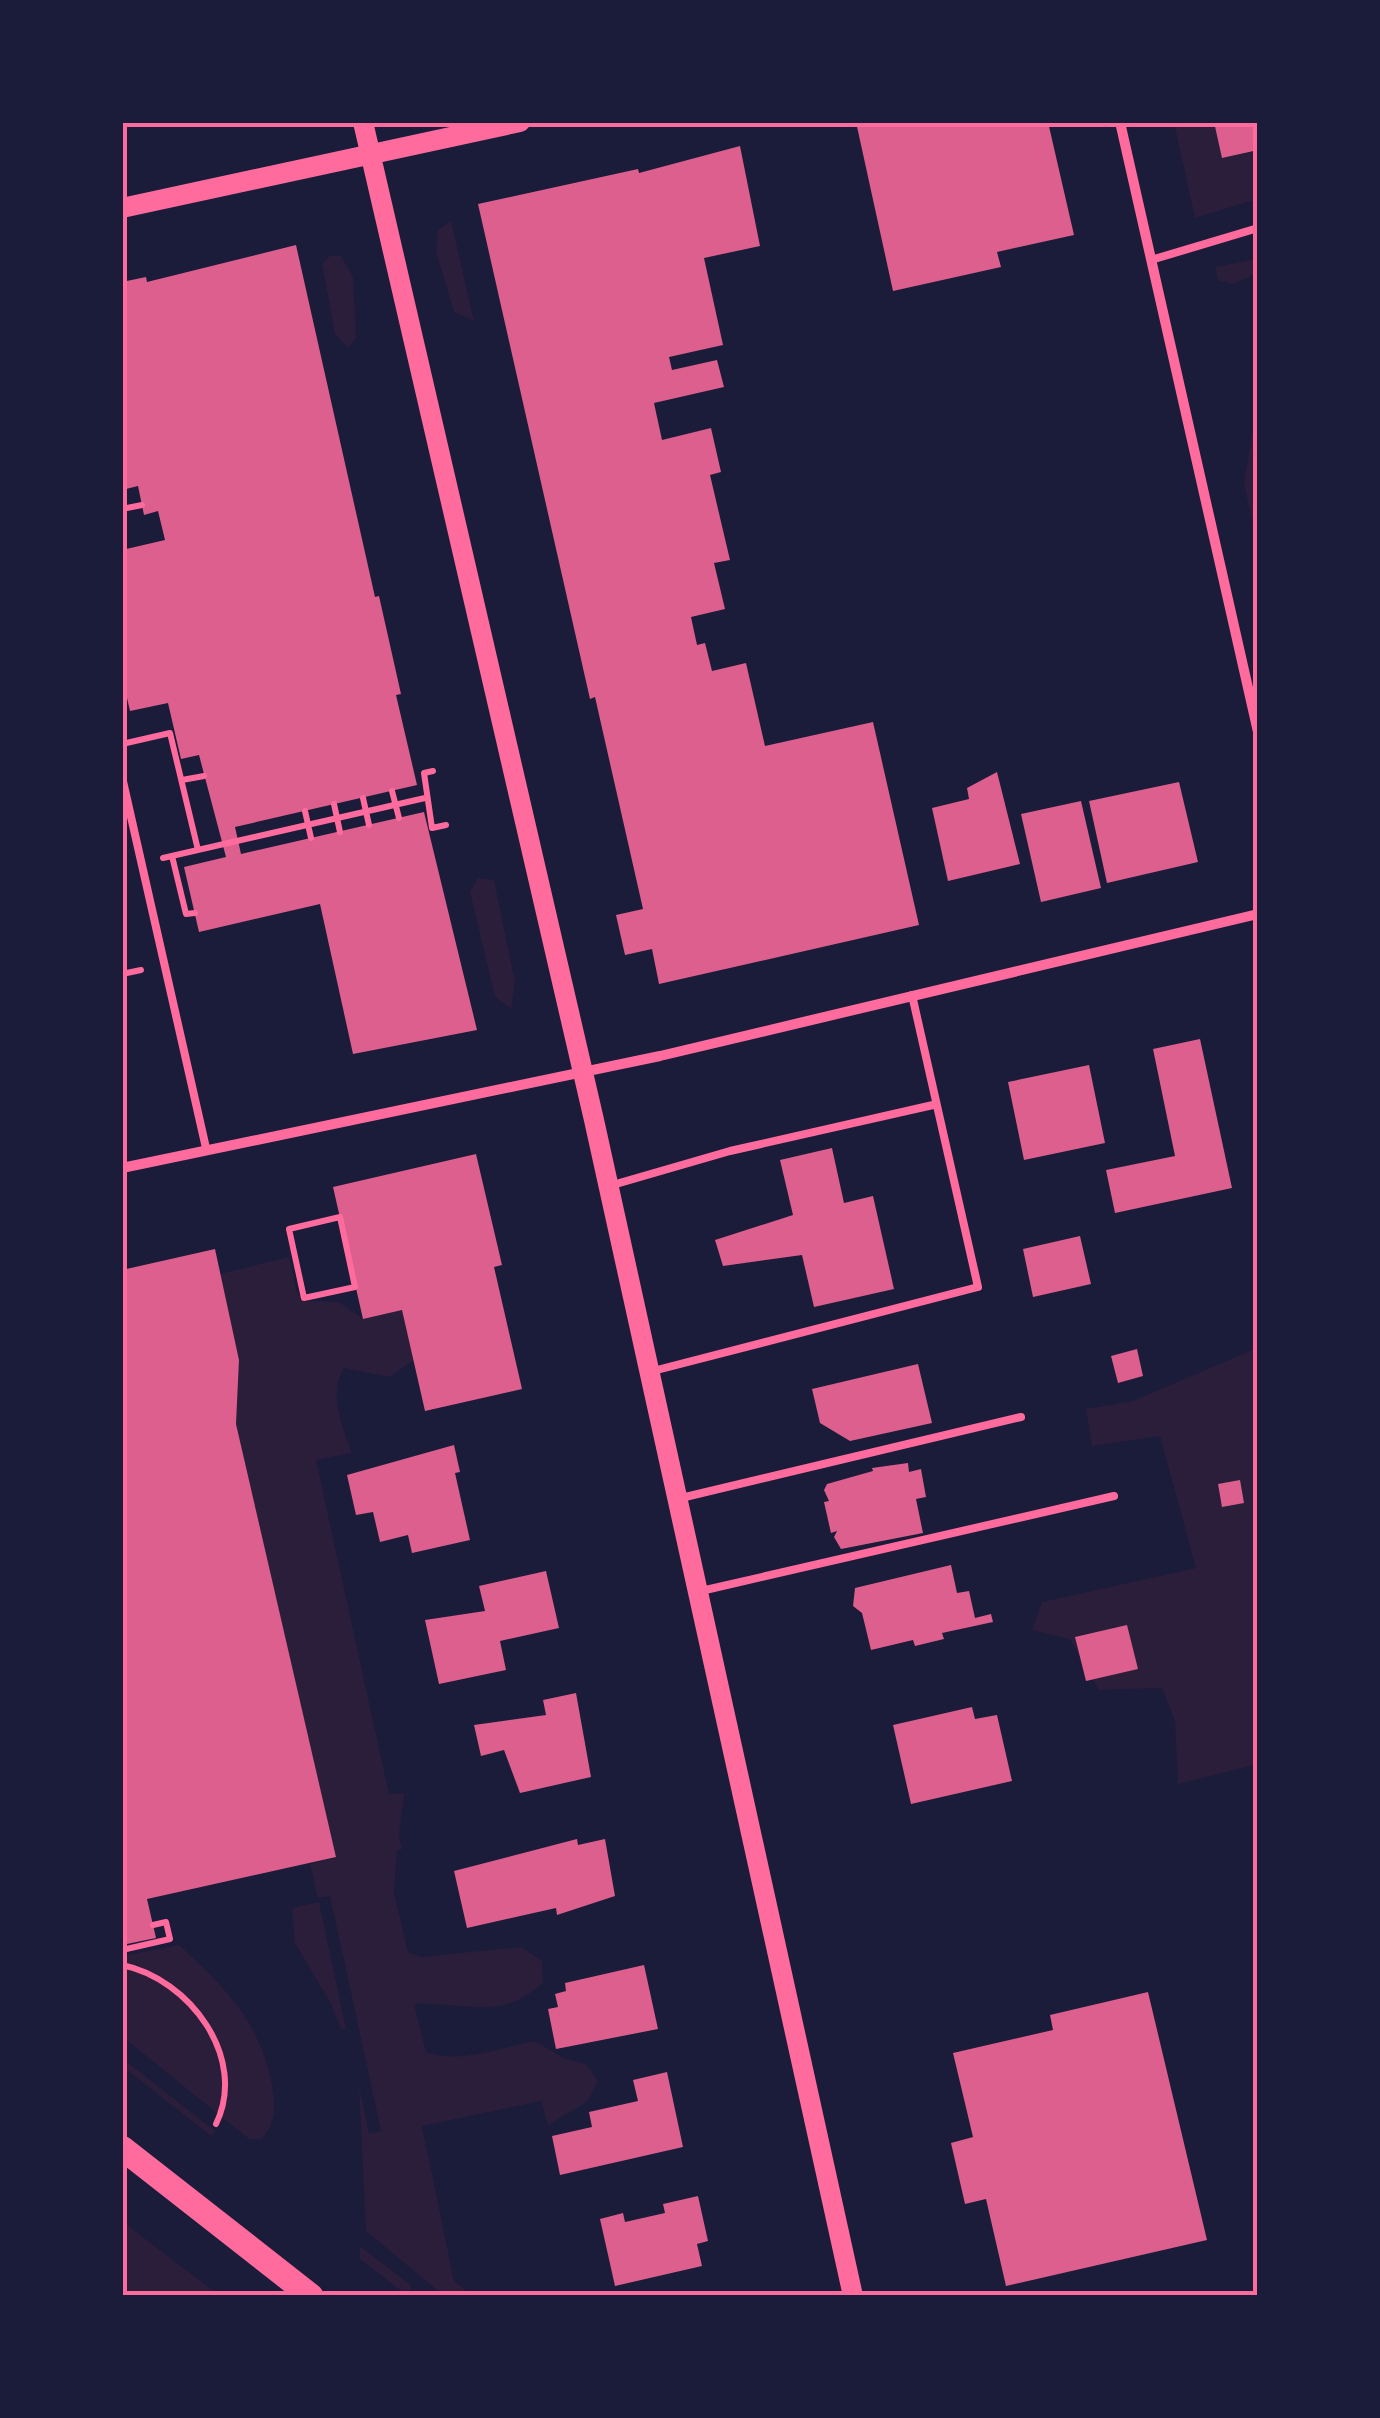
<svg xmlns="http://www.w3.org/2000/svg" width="1380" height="2418" viewBox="0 0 1380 2418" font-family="'DejaVu Sans',sans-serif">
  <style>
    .green { fill: #2a1e3b }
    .building { fill: #dd5f8e }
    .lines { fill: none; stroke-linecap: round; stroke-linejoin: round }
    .path { stroke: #ff6b9d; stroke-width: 6 }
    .service { stroke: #ff6b9d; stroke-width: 8 }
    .minor { stroke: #ff6b9d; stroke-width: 10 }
    .secondary { stroke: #ff6b9d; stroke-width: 20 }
    .primary { stroke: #ff6b9d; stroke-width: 25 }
    .neatline { fill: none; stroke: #ff6b9d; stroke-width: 4 }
  </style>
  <rect width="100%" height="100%" fill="#1b1b3a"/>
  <path class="green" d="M 1174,123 L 1214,123 L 1223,158 L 1257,150 L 1257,199 L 1195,218 Z
    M 451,221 L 474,321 L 454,312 L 436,252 L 438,230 Z
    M 330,256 L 341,256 L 353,277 L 356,338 L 348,348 L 335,334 L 322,264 Z
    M 1257,259 L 1257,273 L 1233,284 L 1218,280 L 1215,267 Z
    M 1257,403 L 1258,403 L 1257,545 L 1244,483 Z
    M 478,878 L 494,880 L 515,982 L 511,1009 L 495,997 L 470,892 Z
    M 289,1257 L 297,1293 L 306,1301 L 339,1302 L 363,1319 L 402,1310 L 414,1360 L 389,1377 L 344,1368 C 328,1394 342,1426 352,1453 L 316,1460 L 389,1794 L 404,1793 L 399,1835 L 402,1849 L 397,1851 L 394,1893 L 408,1952 L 421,1957 L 521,1947 L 542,1961 L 543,1982 C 503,2022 466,2002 414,2004 L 426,2052 C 460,2064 500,2048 534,2041 L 566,2059 L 586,2064 L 598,2081 L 587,2102 L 548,2125 L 541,2101 L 422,2126 L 454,2281 L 472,2295 L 443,2295 L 366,2231 L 359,2086 L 369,2134 L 381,2131 L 330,1896 L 318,1898 L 310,1864 L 336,1857 L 236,1424 L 239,1360 L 220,1274 Z
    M 1257,1348 L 1257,1764 L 1178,1784 L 1175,1721 L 1162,1688 L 1099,1690 L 1070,1639 L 1032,1630 L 1042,1602 L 1196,1568 L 1160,1436 L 1092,1446 L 1086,1409 L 1133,1401 Z
    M 319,1902 L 346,2029 L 341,2029 L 331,2004 L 295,1943 L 292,1908 Z
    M 179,1945 C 223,1985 258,2019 271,2080 C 275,2103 278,2119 262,2139 L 249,2139 L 123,2037 L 122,1956 Z
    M 122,2058 L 215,2131 L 211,2136 L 123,2067 Z
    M 122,2222 L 123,2222 L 219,2295 L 123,2295 Z
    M 360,2246 L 409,2284 L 412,2288 L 405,2294 L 360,2259 Z"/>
  <path class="building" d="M 856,122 L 1048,122 L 1074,235 L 997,252 L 1001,267 L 893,291 Z
    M 1214,122 L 1258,122 L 1258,150 L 1222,158 Z
    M 740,146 L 760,246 L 704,258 L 723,345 L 669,357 L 672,370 L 717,360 L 724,387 L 654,403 L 662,440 L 711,428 L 721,472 L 710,475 L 730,560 L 714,563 L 725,609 L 691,617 L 697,645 L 705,643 L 712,671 L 746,663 L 765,746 L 873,722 L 919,925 L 659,984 L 652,949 L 625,955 L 616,915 L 643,909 L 595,697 L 590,699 L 478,204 L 638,169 L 639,173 Z
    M 296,245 L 375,597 L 379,596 L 401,694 L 396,695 L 417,785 L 235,827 L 241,854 L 424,812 L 477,1030 L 353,1054 L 320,904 L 199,932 L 184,867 L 226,857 L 199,755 L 181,759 L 168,703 L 130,711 L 122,676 L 122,550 L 165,540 L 158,511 L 144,515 L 138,486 L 122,490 L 122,282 L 146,277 L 147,282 Z
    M 997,772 L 1020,864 L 948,881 L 932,808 L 969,799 L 967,788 Z
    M 1179,782 L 1198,862 L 1107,883 L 1089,801 Z
    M 1081,801 L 1101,888 L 1041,902 L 1021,814 Z
    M 1200,1039 L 1232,1188 L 1115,1213 L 1106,1170 L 1175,1156 L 1153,1049 Z
    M 1089,1065 L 1105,1143 L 1024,1160 L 1008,1082 Z
    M 832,1148 L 844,1203 L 873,1196 L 894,1289 L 814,1307 L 802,1255 L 723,1266 L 715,1240 L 793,1215 L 780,1160 Z
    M 476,1154 L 502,1265 L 494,1267 L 522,1389 L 425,1411 L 402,1310 L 363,1319 L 333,1187 Z
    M 1080,1236 L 1091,1284 L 1033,1297 L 1023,1249 Z
    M 215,1249 L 239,1360 L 236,1424 L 336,1857 L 147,1899 L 156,1938 L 122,1945 L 122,1270 Z
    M 1137,1349 L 1143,1376 L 1118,1383 L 1111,1356 Z
    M 918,1364 L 932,1423 L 850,1441 L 820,1423 L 812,1389 Z
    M 454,1445 L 460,1472 L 455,1473 L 470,1540 L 412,1553 L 408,1535 L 380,1542 L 373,1512 L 356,1515 L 347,1475 Z
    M 908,1463 L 909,1472 L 921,1469 L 926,1497 L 916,1499 L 923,1533 L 841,1549 L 834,1537 L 837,1531 L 831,1533 L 824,1502 L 829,1501 L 824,1490 L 827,1484 L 873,1471 L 872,1468 Z
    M 1240,1480 L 1244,1503 L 1222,1507 L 1218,1484 Z
    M 951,1565 L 957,1593 L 969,1591 L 975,1618 L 991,1614 L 993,1622 L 942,1633 L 944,1639 L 915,1646 L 913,1640 L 871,1650 L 862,1613 L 853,1606 L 855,1588 Z
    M 546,1571 L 559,1628 L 500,1641 L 506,1670 L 439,1684 L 425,1620 L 485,1611 L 479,1586 Z
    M 1127,1625 L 1138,1669 L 1086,1681 L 1075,1637 Z
    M 576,1693 L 591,1777 L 520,1793 L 504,1750 L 481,1756 L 474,1725 L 546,1715 L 543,1700 Z
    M 972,1707 L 975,1719 L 997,1715 L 1012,1781 L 911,1804 L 893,1725 Z
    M 577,1839 L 578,1845 L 605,1839 L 615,1896 L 557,1915 L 556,1908 L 467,1928 L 454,1871 Z
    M 644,1965 L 658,2029 L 556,2049 L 548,2009 L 558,2007 L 555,1994 L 566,1991 L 565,1983 Z
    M 1148,1992 L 1207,2240 L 1006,2286 L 986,2199 L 965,2204 L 951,2143 L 973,2137 L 953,2053 L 1053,2030 L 1050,2015 Z
    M 667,2072 L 683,2147 L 560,2175 L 552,2136 L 592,2127 L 589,2112 L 638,2101 L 633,2080 Z
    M 698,2196 L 708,2241 L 697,2244 L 702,2266 L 615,2286 L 600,2219 L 623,2213 L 625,2222 L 665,2213 L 663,2204 Z"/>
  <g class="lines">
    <path class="path" d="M 122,509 L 142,505
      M 122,744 L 170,733 L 198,850
      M 433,771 L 424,773 L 432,828 L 446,825
      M 182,780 L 204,776
      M 392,791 L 399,818
      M 363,798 L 369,825
      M 334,804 L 340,832
      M 305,811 L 311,838
      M 172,856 L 186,914 L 195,913
      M 163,858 L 425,798
      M 122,974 L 141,970
      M 340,1217 L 355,1287 L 304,1298 L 289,1229 Z
      M 122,1950 L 170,1939 L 166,1922 L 153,1925
      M 122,1965 C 190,1979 248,2058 216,2124"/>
    <path class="service" d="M 1151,260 L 1258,228
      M 122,777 L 206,1148
      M 609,1186 L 730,1151 L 933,1105
      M 653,1371 L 978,1287 L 912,995
      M 681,1498 L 1021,1417
      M 701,1591 L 1114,1496"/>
    <path class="minor" d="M 1120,122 L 1258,732
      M 122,1168 L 660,1056 L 1258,914"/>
    <path class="secondary" d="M 363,122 L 594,1120 L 853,2296
      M 122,208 L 520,122"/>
    <path class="primary" d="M 122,2148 L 311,2296"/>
  </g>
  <rect width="1380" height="2418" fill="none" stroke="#1b1b3a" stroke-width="250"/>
  <rect x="125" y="125" width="1130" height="2168" class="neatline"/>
</svg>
